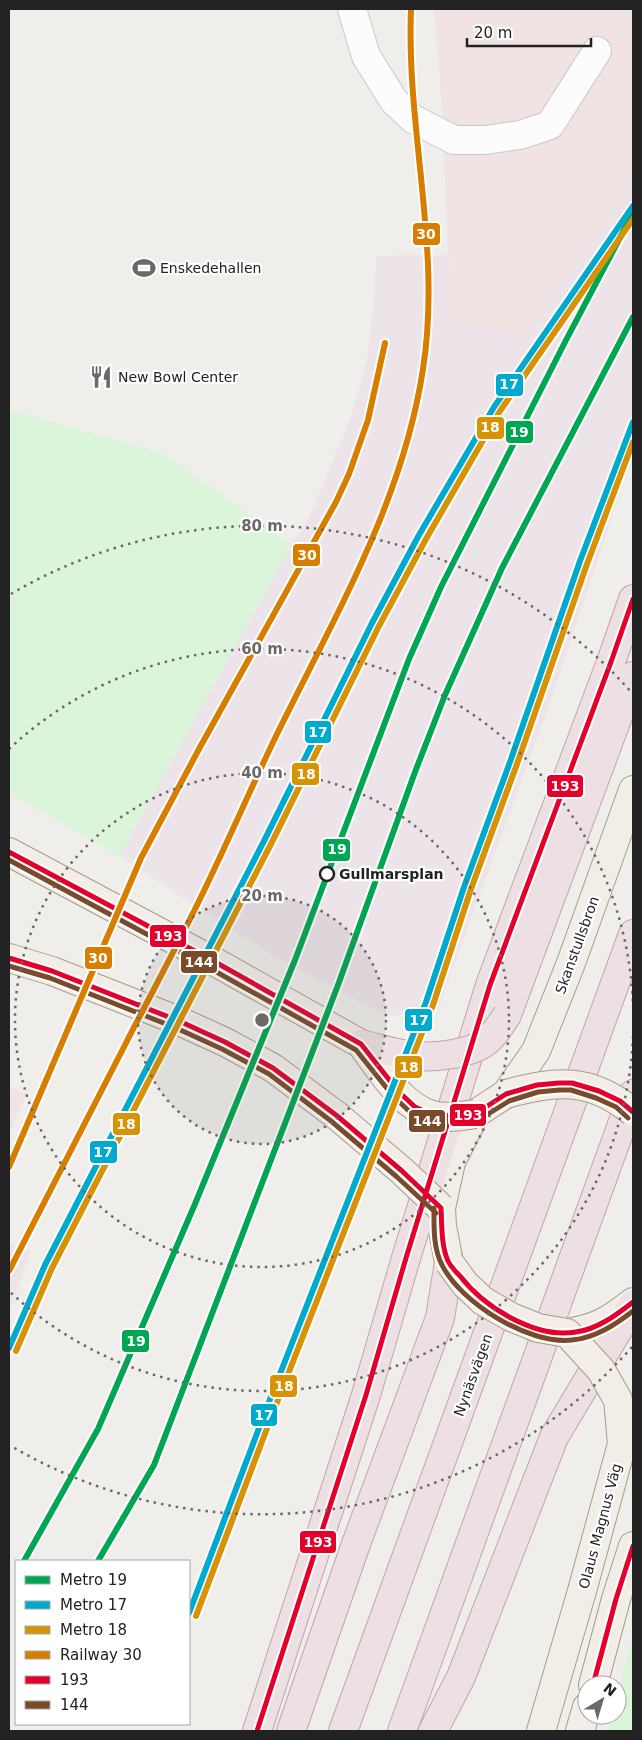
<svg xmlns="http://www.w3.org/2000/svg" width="642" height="1740" viewBox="0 0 642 1740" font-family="'DejaVu Sans',sans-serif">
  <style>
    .commercial { fill: #f1e3e1 }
    .industrial { fill: #ede4e9 }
    .park { fill: #daf5da }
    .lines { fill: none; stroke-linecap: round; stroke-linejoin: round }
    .minor-casing { stroke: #c9c8c7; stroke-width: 30 }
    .major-casing { stroke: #a79c86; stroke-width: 30 }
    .highway-casing { stroke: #c5a2ac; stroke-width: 30 }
    .minor { stroke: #fdfcfc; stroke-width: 28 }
    .major { stroke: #f3ede7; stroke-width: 28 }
    .highway { stroke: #ece0e2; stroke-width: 28 }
    .major-bridge-casing { stroke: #a79c86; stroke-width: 30; stroke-linecap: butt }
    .highway-bridge-casing { stroke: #c5a2ac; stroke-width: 30; stroke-linecap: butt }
    .major-bridge { stroke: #f3ede7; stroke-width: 28 }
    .highway-bridge { stroke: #ece0e2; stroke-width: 28 }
    .bus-1-casing { stroke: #fff; stroke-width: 9 }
    .bus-2-casing { stroke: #fff; stroke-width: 9 }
    .bus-1 { stroke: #e4002b; stroke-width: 5 }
    .bus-2 { stroke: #7a4b2a; stroke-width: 5 }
    .rail-1-casing { stroke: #fff; stroke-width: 10 }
    .rail-1 { stroke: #d77d00; stroke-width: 6 }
    .metro-1-casing { stroke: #fff; stroke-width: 10 }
    .metro-2-casing { stroke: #fff; stroke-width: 10 }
    .metro-3-casing { stroke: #fff; stroke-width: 10 }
    .metro-1 { stroke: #00a651; stroke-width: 6 }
    .metro-2 { stroke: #00a9ce; stroke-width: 6 }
    .metro-3 { stroke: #d79205; stroke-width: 6 }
    .ring { fill: none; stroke: #6a6968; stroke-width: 2.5; stroke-dasharray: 2.5 5 }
    .stop-dot { fill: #fff; stroke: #222; stroke-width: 2.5 }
    .labels { text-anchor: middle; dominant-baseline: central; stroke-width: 4.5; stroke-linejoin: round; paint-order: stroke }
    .poi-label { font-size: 14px; fill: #222; stroke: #fff; text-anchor: start }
    .stop-label { font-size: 14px; font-weight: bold; fill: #222; stroke: #fff; text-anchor: start }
    .street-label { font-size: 14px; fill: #222; stroke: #fff }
    .centre { fill: #6a6968; stroke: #fff; stroke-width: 2.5 }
    .ring-label { font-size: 15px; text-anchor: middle; font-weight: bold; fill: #6a6968; stroke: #fff; stroke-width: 4.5; stroke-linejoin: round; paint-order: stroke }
    .line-badge { stroke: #fff; stroke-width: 2 }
    .badge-label { font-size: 14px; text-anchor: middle; font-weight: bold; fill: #fff }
  </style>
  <rect width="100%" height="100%" fill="#f0eeeb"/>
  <path class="commercial" d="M 434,9 L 633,9 L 633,177 L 606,219 L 526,334 L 451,323 L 442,109 Z
    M 9,1087 L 27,1094 L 9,1134 Z"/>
  <path class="industrial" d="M 633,177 L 633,459 L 623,484 L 550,703 L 438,1009 L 393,1016 L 362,1003 L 272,955 L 119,856 L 292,544 L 308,520 L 352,414 L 367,359 L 373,314 L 376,256 L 448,255 L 451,323 L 525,334 L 606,219 Z
    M 9,1243 L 31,1251 L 9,1312 Z"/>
  <path class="park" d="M 9,410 L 162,453 L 292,544 L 119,856 L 9,792 Z
    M 633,1637 L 633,1731 L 607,1731 L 611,1715 L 617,1715 L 617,1691 Z"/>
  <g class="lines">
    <defs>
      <path id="minor" d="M 352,9 L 366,56 L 394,101 L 413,119 L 454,140 L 485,140 L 520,135 L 550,125 L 597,51"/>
      <path id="major" d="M 9,852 L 208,958 L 361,1044
        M 9,958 L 52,971 L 179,1021 L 225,1042 L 273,1068 L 336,1115
        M 449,1262 L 442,1226 L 441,1208 L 451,1162 L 475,1114 L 506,1094 L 536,1051 L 571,963 L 633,790
        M 567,1333 C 597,1328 609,1321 633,1302
        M 593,1685 L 616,1599 L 633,1546
        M 541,1731 L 582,1591
        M 580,1731 L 587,1707"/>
      <path id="highway" d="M 507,1015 L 633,676
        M 257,1731 L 366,1395 L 406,1258 L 490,985 L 611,662 L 633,599
        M 291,1731 L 356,1544 L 440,1318 L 449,1262
        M 343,1731 L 633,934
        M 402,1731 L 633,1094
        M 433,1731 L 461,1677 L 554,1437 L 633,1305"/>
    </defs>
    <use href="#minor" class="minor-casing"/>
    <use href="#major" class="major-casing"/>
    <use href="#highway" class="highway-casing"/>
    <use href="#minor" class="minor"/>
    <use href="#major" class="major"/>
    <use href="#highway" class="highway"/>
    <defs>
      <path id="major-bridge" d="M 361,1044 C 380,1069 401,1106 432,1115 C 445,1119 462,1116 475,1114
        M 506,1094 C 557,1080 590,1077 633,1112
        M 336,1115 L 402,1171 L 441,1208
        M 449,1262 L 465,1284 L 483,1301 L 511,1317 L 538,1328 L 567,1333 L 601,1370 L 618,1400 L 622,1444 L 582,1591"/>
      <path id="highway-bridge" d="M 361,1044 C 378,1048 397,1054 414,1056 C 434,1058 473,1054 488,1040 C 496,1033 501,1024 507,1015"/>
    </defs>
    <use href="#major-bridge" class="major-bridge-casing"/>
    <use href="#highway-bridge" class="highway-bridge-casing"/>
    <use href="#major-bridge" class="major-bridge"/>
    <use href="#highway-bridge" class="highway-bridge"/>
    <defs>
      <path id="bus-1" d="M 9,852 L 208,958 L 361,1044 L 398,1091 L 415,1107 L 433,1115 L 457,1116 L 475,1114 L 506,1094 L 537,1085 L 559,1083 L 572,1083 L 599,1091 L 620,1101 L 633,1112
        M 9,958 L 52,971 L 179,1021 L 225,1042 L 273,1068 L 336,1115 L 402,1171 L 441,1208 C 442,1225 441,1245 448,1261 C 451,1267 456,1272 460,1276 C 484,1307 535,1339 576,1332 C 598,1329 616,1315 633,1302
        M 593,1685 L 616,1599 L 633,1546
        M 257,1731 L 366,1395 L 406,1258 L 490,985 L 611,662 L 633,599"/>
      <path id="bus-2" d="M 9,860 L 204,965 L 356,1050 L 393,1096 L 411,1113 L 430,1122 L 457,1123 L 477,1121 L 509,1101 L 538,1092 L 559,1090 L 571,1090 L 596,1098 L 616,1107 L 628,1118
        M 9,966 L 50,978 L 176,1028 L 222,1049 L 269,1074 L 331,1121 L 397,1177 L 436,1213
        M 434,1208 C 434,1226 433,1248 442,1265 C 461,1303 529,1345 572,1340 C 595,1338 615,1325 633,1311"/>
    </defs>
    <use href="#bus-1" class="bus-1-casing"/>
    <use href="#bus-2" class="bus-2-casing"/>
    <use href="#bus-1" class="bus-1"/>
    <use href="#bus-2" class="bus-2"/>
    <defs>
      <path id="rail-1" d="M 9,1167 L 141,858 L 199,749 L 336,502 L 349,474 L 368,420 L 385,343
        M 9,1271 C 49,1194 88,1117 127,1041 C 151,994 176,948 199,901 C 226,846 250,790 277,734 C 335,616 403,501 423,369 C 442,249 406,130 411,9"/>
    </defs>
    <use href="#rail-1" class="rail-1-casing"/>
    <use href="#rail-1" class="rail-1"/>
    <defs>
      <path id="metro-1" d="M 24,1561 L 98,1429 L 195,1204 L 295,960 L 409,659 L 441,587 L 564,344 L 633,213
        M 98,1561 L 154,1465 L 338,985 L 415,772 L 445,695 L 502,568 L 633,317"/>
      <path id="metro-2" d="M 9,1348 L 45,1265 L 264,841 L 372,623 L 419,535 L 494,407 L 633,206
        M 189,1613 L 267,1407 L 426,1002 L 464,887 L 510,762 L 580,561 L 633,422"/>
      <path id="metro-3" d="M 16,1351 L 52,1268 L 271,844 L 379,626 L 426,539 L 500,411 L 633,219
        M 196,1616 L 274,1410 L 433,1005 L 471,889 L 517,764 L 587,564 L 633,442"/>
    </defs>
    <use href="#metro-1" class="metro-1-casing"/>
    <use href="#metro-2" class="metro-2-casing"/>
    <use href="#metro-3" class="metro-3-casing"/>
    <use href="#metro-1" class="metro-1"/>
    <use href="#metro-2" class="metro-2"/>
    <use href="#metro-3" class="metro-3"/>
  </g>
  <circle cx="262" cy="1020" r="124" fill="#6a6968" fill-opacity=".12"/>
  <g class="ring">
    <circle cx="262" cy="1020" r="124"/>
    <circle cx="262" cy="1020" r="247"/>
    <path d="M9 749A371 371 0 1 1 9 1291"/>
    <path d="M632 1347A494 494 0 0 1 11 1446M11 594A494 494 0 0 1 632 693"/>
  </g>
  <defs>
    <symbol id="stadium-bare" viewBox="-9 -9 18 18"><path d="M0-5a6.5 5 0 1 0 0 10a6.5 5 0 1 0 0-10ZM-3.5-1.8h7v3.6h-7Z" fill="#6a6968" stroke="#fff" stroke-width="2.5" paint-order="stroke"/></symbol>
    <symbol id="restaurant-bare" viewBox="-9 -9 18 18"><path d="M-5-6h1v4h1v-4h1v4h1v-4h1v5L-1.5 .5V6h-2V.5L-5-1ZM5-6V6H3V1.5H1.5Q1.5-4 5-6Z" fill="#6a6968" stroke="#fff" stroke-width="2.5" paint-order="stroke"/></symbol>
  </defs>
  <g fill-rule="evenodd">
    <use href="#stadium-bare" x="128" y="252" width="32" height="32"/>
    <use href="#restaurant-bare" x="85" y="361" width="32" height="32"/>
  </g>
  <circle class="stop-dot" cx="327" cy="874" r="7"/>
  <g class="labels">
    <g class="poi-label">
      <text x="160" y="268">Enskedehallen</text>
      <text x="118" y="377">New Bowl Center</text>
    </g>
    <g class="stop-label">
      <text x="339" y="874">Gullmarsplan</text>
    </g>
    <g class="street-label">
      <text transform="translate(577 945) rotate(-70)">Skanstullsbron</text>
      <text transform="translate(473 1375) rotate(-70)">Nynäsvägen</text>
      <text transform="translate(600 1526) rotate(-75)">Olaus Magnus Väg</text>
    </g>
  </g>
  <circle cx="262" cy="1020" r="8" class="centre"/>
  <g class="ring-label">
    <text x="262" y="531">80 m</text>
    <text x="262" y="654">60 m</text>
    <text x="262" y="778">40 m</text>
    <text x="262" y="901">20 m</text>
  </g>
  <g class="line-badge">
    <rect x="412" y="222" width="29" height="24" rx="5" fill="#d77d00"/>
    <rect x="495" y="373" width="29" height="24" rx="5" fill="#00a9ce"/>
    <rect x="476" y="416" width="29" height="24" rx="5" fill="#d79205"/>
    <rect x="505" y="420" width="29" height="24" rx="5" fill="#00a651"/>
    <rect x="292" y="543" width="29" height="24" rx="5" fill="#d77d00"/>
    <rect x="304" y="720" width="28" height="24" rx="5" fill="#00a9ce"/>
    <rect x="291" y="762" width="29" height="24" rx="5" fill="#d79205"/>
    <rect x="546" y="774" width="38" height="24" rx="5" fill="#e4002b"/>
    <rect x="322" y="838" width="29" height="24" rx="5" fill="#00a651"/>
    <rect x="149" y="924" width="38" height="24" rx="5" fill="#e4002b"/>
    <rect x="84" y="946" width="29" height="24" rx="5" fill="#d77d00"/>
    <rect x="180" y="950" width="38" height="24" rx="5" fill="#7a4b2a"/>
    <rect x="404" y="1008" width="29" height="24" rx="5" fill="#00a9ce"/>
    <rect x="394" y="1055" width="29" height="24" rx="5" fill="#d79205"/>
    <rect x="449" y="1103" width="38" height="24" rx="5" fill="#e4002b"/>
    <rect x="408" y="1109" width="38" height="24" rx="5" fill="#7a4b2a"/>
    <rect x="112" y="1112" width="29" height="24" rx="5" fill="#d79205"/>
    <rect x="89" y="1140" width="29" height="24" rx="5" fill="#00a9ce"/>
    <rect x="121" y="1329" width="29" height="24" rx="5" fill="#00a651"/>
    <rect x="269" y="1374" width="29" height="24" rx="5" fill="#d79205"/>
    <rect x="250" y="1403" width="28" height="24" rx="5" fill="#00a9ce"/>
    <rect x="299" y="1530" width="38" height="24" rx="5" fill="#e4002b"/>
  </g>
  <g class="badge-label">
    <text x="426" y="239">30</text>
    <text x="509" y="389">17</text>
    <text x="490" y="432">18</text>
    <text x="519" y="437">19</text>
    <text x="307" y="560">30</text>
    <text x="318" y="737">17</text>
    <text x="306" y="779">18</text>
    <text x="565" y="791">193</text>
    <text x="337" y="854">19</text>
    <text x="168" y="941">193</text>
    <text x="98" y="963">30</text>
    <text x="199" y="967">144</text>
    <text x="419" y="1025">17</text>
    <text x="409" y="1072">18</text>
    <text x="468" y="1120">193</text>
    <text x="427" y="1126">144</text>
    <text x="126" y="1129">18</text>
    <text x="103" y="1157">17</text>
    <text x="136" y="1346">19</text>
    <text x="284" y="1391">18</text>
    <text x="264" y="1420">17</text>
    <text x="318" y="1547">193</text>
  </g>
  <rect width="642" height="1740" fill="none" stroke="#222222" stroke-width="20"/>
  <rect x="15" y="1560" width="175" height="165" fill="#ffffff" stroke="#a7a7a7"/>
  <rect x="25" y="1576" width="25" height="8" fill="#00a651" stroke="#a7a7a7"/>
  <text x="60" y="1585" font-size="15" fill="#222222">Metro 19</text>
  <rect x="25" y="1601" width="25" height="8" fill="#00a9ce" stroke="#a7a7a7"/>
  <text x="60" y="1610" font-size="15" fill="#222222">Metro 17</text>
  <rect x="25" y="1626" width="25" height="8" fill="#d79205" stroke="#a7a7a7"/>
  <text x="60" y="1635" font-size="15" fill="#222222">Metro 18</text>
  <rect x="25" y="1651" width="25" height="8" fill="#d77d00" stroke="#a7a7a7"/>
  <text x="60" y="1660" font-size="15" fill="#222222">Railway 30</text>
  <rect x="25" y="1676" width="25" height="8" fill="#e4002b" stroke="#a7a7a7"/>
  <text x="60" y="1685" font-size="15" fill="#222222">193</text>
  <rect x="25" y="1701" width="25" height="8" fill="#7a4b2a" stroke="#a7a7a7"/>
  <text x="60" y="1710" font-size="15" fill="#222222">144</text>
  <g transform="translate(602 1700) rotate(38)"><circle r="24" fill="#ffffff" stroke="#a7a7a7"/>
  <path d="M0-4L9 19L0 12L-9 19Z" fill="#6a6968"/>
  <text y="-8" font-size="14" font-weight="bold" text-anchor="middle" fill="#222222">N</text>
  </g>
  <path d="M467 38v8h124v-8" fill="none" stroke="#222222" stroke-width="2.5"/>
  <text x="474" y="38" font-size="15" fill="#222222" stroke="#ffffff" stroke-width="4" paint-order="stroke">20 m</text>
</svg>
